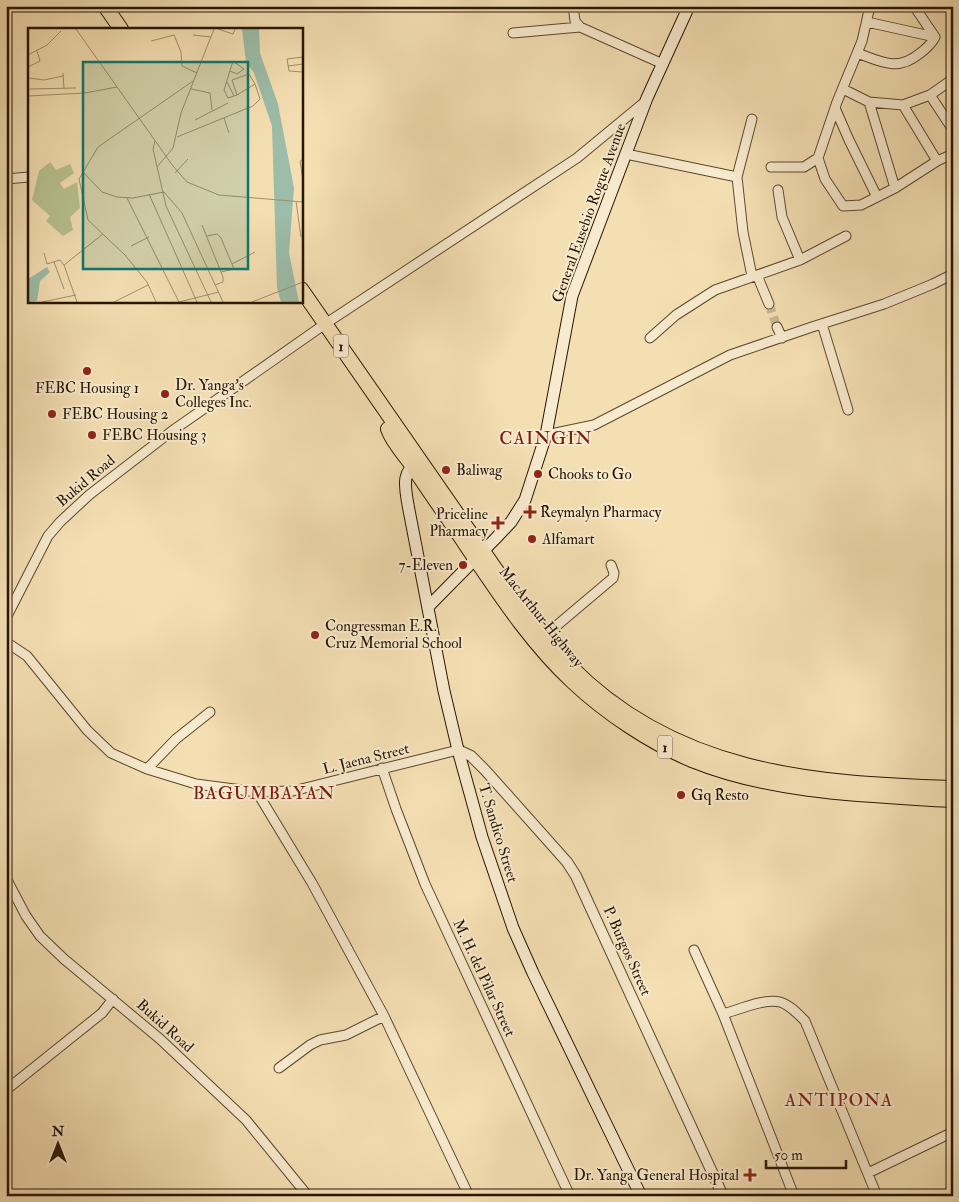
<svg xmlns="http://www.w3.org/2000/svg" width="959" height="1202" viewBox="0 0 959 1202" font-family="'IM FELL Double Pica',serif">
  <style>
    .lines { fill: none; stroke-linecap: round; stroke-linejoin: round }
    .minor-tunnel { stroke: #cbb790; stroke-width: 9; stroke-dasharray: 9 4.5; stroke-linecap: butt }
    .minor-casing { stroke: #5a482e; stroke-width: 11 }
    .tertiary-casing { stroke: #5a482e; stroke-width: 12 }
    .secondary-casing { stroke: #271602; stroke-width: 13 }
    .trunk-casing { stroke: #271602; stroke-width: 16 }
    .minor { stroke: #f8eace; stroke-width: 9 }
    .tertiary { stroke: #f8eace; stroke-width: 10 }
    .secondary { stroke: #f8eace; stroke-width: 11 }
    .trunk { stroke: #f4dfb3; stroke-width: 14 }
    .poi-dot { fill: #8f2418; stroke: #f8eace; stroke-width: 2 }
    .labels { text-anchor: middle; dominant-baseline: central; stroke-width: 4; stroke-linejoin: round; paint-order: stroke }
    .shield { fill: #f8eace; stroke: #66563f; stroke-width: 1 }
    .shield-label { font-size: 14px; font-weight: bold; fill: #271602 }
    .street-label { font-size: 15px; fill: #271602; stroke: #f8eace }
    .poi-label { font-size: 15px; fill: #271602; stroke: #f8eace; text-anchor: start }
    .quarter-label { font-size: 18px; letter-spacing: 1px; fill: #7a1f14; stroke: #f8eace }
    .inset-road { fill: none; stroke: #a28f6c; stroke-width: 1 }
    .view { fill: #0f766e; fill-opacity: 0.15; stroke: #0f766e; stroke-width: 2.5 }
    .inset-edge { fill: none; stroke: #271602; stroke-width: 2.5 }
  </style>
  <rect width="100%" height="100%" fill="#f4dfb3"/>
  <filter id="stains"><feTurbulence type="fractalNoise" baseFrequency=".004" numOctaves="4"/><feColorMatrix values="0 0 0 0 .2 0 0 0 0 .09 0 0 0 0 .02 0 0 0 .5 -.17"/></filter>
  <radialGradient id="worn" r=".72"><stop offset=".6" stop-color="#630" stop-opacity="0"/><stop offset="1" stop-color="#630" stop-opacity=".3"/></radialGradient>
  <g class="lines">
    <path class="minor-tunnel" d="M 769,304 L 777,327"/>
    <defs>
      <path id="minor" d="M 573,6 L 575,21 L 580,27 L 663,64
        M 870,6 L 862,41 L 837,102 L 818,158 L 825,179 L 843,206 L 861,205 L 895,188 L 937,161 L 953,154
        M 867,22 L 935,37
        M 513,33 L 580,27
        M 857,53 C 880,61 897,72 919,54 C 926,49 931,45 935,37 L 914,6
        M 843,89 L 869,102
        M 930,95 L 953,130
        M 903,105 L 937,161
        M 835,108 L 849,140 L 877,197
        M 626,154 L 737,177 L 743,232 L 752,276
        M 771,167 L 804,167 L 818,158
        M 737,177 L 752,119
        M 6,179 L 29,177
        M 895,188 L 869,102 L 903,105 L 930,95 L 953,79
        M 778,190 L 782,217 L 800,260
        M 757,275 L 769,304
        M 822,324 L 848,410
        M 777,327 L 782,338
        M 650,338 L 676,315 L 715,290 L 800,260 L 846,236
        M 546,435 L 594,425 L 730,355 L 812,327 L 884,304 L 933,284 L 953,274
        M 6,618 L 48,536 L 60,522 L 89,495 L 172,431 L 325,324 L 577,158 L 646,101
        M 542,638 L 613,578 L 614,573 L 611,565
        M 6,642 L 27,656 L 87,730 L 111,753 L 147,769 L 196,784 L 257,792 L 293,791 L 458,750
        M 382,768 L 396,809 L 425,884 L 570,1196
        M 147,769 L 176,739 L 210,712
        M 257,792 L 312,883 L 384,1016 L 469,1196
        M 6,878 L 26,916 L 40,936 L 64,959 L 160,1039 L 246,1120 L 308,1196
        M 694,950 L 723,1014 L 794,1196
        M 723,1014 C 738,1010 765,998 780,1002 C 790,1005 798,1014 805,1021 L 877,1196
        M 279,1068 L 310,1045 L 320,1040 L 346,1035 L 384,1016
        M 6,1090 L 102,1013 L 113,999
        M 868,1173 L 953,1132"/>
      <path id="tertiary" d="M 458,750 L 471,756 L 485,770 L 567,862 L 576,876 L 723,1196"/>
      <path id="secondary" d="M 419,461 C 401,472 405,486 408,505 L 444,691 L 458,750 L 482,837 L 513,928 L 533,973 L 641,1196
        M 428,607 L 496,538 L 511,522 L 525,500 L 546,435 L 572,296 L 647,98 L 689,6"/>
      <path id="trunk" d="M 105,6 L 121,29
        M 301,289 L 521,606 C 537,626 552,646 569,665 C 674,773 812,784 953,788
        M 388,429 C 392,441 403,453 411,464 C 429,491 448,518 466,545 C 498,592 530,642 573,682 C 606,713 651,743 692,760 C 774,793 866,795 953,800"/>
    </defs>
    <use href="#minor" class="minor-casing"/>
    <use href="#tertiary" class="tertiary-casing"/>
    <use href="#secondary" class="secondary-casing"/>
    <use href="#trunk" class="trunk-casing"/>
    <use href="#minor" class="minor"/>
    <use href="#tertiary" class="tertiary"/>
    <use href="#secondary" class="secondary"/>
    <use href="#trunk" class="trunk"/>
  </g>
  <g class="poi-dot">
    <circle cx="87" cy="371" r="5"/>
    <circle cx="165" cy="394" r="5"/>
    <circle cx="52" cy="414" r="5"/>
    <circle cx="92" cy="435" r="5"/>
    <circle cx="446" cy="470" r="5"/>
    <circle cx="538" cy="474" r="5"/>
    <path d="M527.5 504.5h5v5h5v5h-5v5h-5v-5h-5v-5h5z"/>
    <path d="M495.5 515.5h5v5h5v5h-5v5h-5v-5h-5v-5h5z"/>
    <circle cx="532" cy="539" r="5"/>
    <circle cx="463" cy="565" r="5"/>
    <circle cx="315" cy="635" r="5"/>
    <circle cx="681" cy="795" r="5"/>
    <path d="M747.5 1167.5h5v5h5v5h-5v5h-5v-5h-5v-5h5z"/>
  </g>
  <g class="labels">
    <g class="shield">
      <rect x="333.5" y="334.5" width="15" height="23" rx="4"/>
      <rect x="657.5" y="735.5" width="15" height="23" rx="4"/>
    </g>
    <g class="shield-label">
      <text x="341" y="346">1</text>
      <text x="665" y="747">1</text>
    </g>
    <g class="street-label">
      <text transform="translate(589 213) rotate(-70)">General Eusebio Rogue Avenue</text>
      <text transform="translate(86 481) rotate(-40)">Bukid Road</text>
      <text transform="translate(541 617) rotate(51)">MacArthur Highway</text>
      <text transform="translate(366 759) rotate(-14)">L. Jaena Street</text>
      <text transform="translate(498 833) rotate(73)">T. Sandico Street</text>
      <text transform="translate(627 951) rotate(66)">P. Burgos Street</text>
      <text transform="translate(484 978) rotate(65)">M. H. del Pilar Street</text>
      <text transform="translate(165 1026) rotate(42)">Bukid Road</text>
    </g>
    <g class="poi-label">
      <text x="175" y="385">Dr. Yanga's<tspan x="175" dy="17">Colleges Inc.</tspan></text>
      <text x="87" y="388" text-anchor="middle">FEBC Housing 1</text>
      <text x="62" y="414">FEBC Housing 2</text>
      <text x="102" y="435">FEBC Housing 3</text>
      <text x="456" y="470">Baliwag</text>
      <text x="548" y="474">Chooks to Go</text>
      <text x="540" y="512">Reymalyn Pharmacy</text>
      <text x="488" y="514" text-anchor="end">Priceline<tspan x="488" dy="17">Pharmacy</tspan></text>
      <text x="542" y="539">Alfamart</text>
      <text x="453" y="565" text-anchor="end">7-Eleven</text>
      <text x="325" y="626">Congressman E.R.<tspan x="325" dy="17">Cruz Memorial School</tspan></text>
      <text x="691" y="795">Gq Resto</text>
      <text x="739" y="1175" text-anchor="end">Dr. Yanga General Hospital</text>
    </g>
    <g class="quarter-label">
      <text x="546" y="438">CAINGIN</text>
      <text x="264" y="793">BAGUMBAYAN</text>
      <text x="839" y="1100">ANTIPONA</text>
    </g>
  </g>
  <g transform="translate(28 28)">
    <rect width="275" height="275" fill="#f4dfb3"/>
    <path d="M 22,134 L 28,142 L 42,136 L 46,145 L 32,155 L 36,161 L 49,154 L 52,180 L 42,189 L 45,202 L 35,208 L 18,193 L 22,188 L 4,172 L 11,143 Z" fill="#b7c290"/>
    <path d="M 214,1 L 231,1 L 232,25 L 250,76 L 266,160 L 261,225 L 271,274 L 253,274 L 249,260 L 244,98 L 226,45 L 218,34 ZM 19,239 L 22,244 L 12,253 L 9,273 L 0,274 L 0,251 Z" fill="#9cbda9"/>
    <path class="inset-road" d="M 48,1 L 145,138 L 159,154 L 191,167 L 275,174M 190,1 L 205,6 L 207,1M 165,7 L 183,9M 123,13 L 146,7 L 153,24 L 154,38 L 169,45M 0,27 L 19,17 L 33,3M 275,29 L 259,31 L 261,43 L 275,44M 260,38 L 275,36M 0,39 L 12,33 L 9,23M 202,43 L 209,46 L 216,41 L 205,33 L 196,62 L 200,70 L 209,67 L 227,56 L 221,46 L 204,52 L 209,67M 35,45 L 36,61M 1,50 L 16,52 L 35,48M 199,54 L 206,68M 0,61 L 48,60M 163,61 L 182,65 L 184,82M 0,68 L 57,65 L 89,59M 196,90 L 201,105M 167,92 L 200,75M 149,109 L 225,78 L 232,71 L 227,56M 127,113 L 125,121 L 138,178 L 183,274M 275,131 L 272,133 L 275,152M 129,139 L 145,120 L 153,85 L 186,1M 55,144 L 74,164 L 89,169 L 105,170 L 136,164 L 154,185 L 195,274M 147,145 L 160,131M 121,166 L 169,274M 99,170 L 151,274M 268,173 L 273,209M 174,197 L 195,249 L 195,254 L 187,257M 179,208 L 189,206 L 193,210 L 206,241 L 193,244M 103,218 L 121,209M 16,225 L 19,236 L 32,232 L 36,237M 26,234 L 36,261M 204,236 L 227,224M 14,274 L 48,267M 49,274 L 36,237 L 75,206M 86,274 L 120,257M 128,274 L 119,254 L 97,227 L 60,192 L 51,151 L 70,119 L 165,53M 151,274 L 191,264M 224,274 L 275,254"/>
    <path class="view" d="M 55,34 L 220,34 L 220,241 L 55,241 Z"/>
    <rect width="275" height="275" class="inset-edge"/>
  </g>
  <rect width="959" height="1202" fill="none" stroke="#f4dfb3" stroke-width="25"/>
  <rect x="8" y="8" width="944" height="1187" fill="none" stroke="#271602" stroke-width="2.5"/>
  <rect x="12" y="12" width="934" height="1177" fill="none" stroke="#271602"/>
  <g transform="translate(58 1144)" stroke="#f8eace" stroke-width="4" paint-order="stroke">
  <path d="M0-4L9 19L0 12L-9 19Z" fill="#271602"/>
  <text y="-8" font-size="14" font-weight="bold" text-anchor="middle" fill="#271602">N</text>
  </g>
  <path d="M766 1160v8h80v-8" fill="none" stroke="#271602" stroke-width="2.5"/>
  <text x="774" y="1160" font-size="15" fill="#271602" stroke="#f8eace" stroke-width="4" paint-order="stroke">50 m</text>
  <rect width="100%" height="100%" filter="url(#stains)"/>
  <rect width="100%" height="100%" fill="url(#worn)"/>
</svg>
